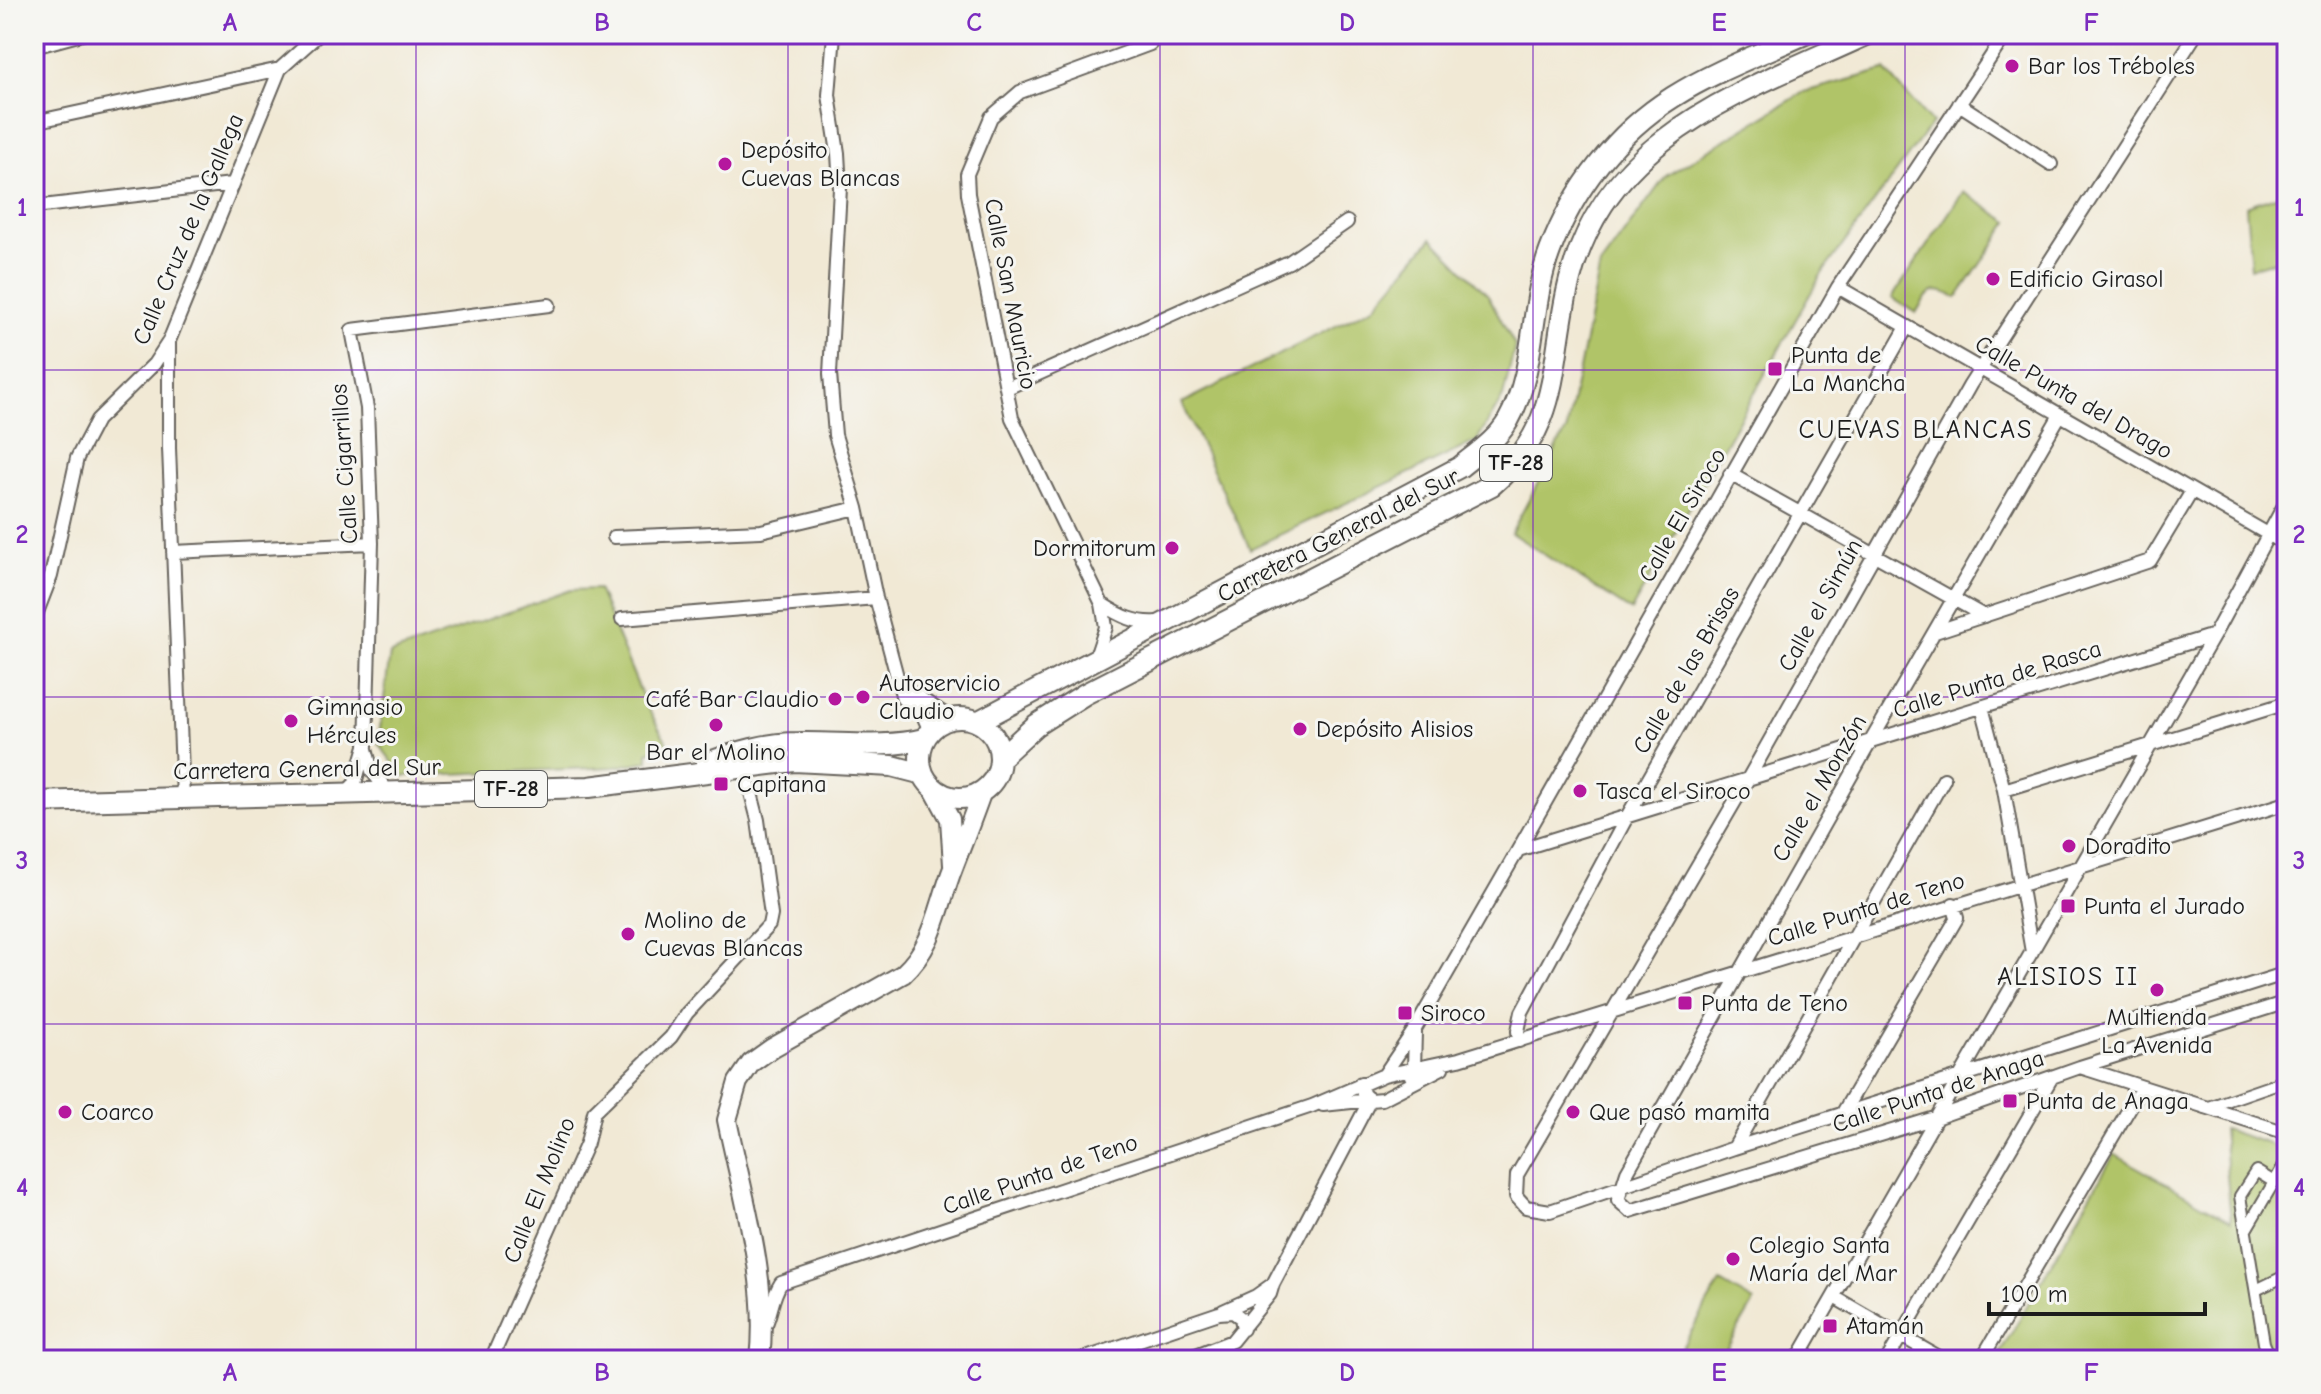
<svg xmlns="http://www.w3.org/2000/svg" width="2321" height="1394" viewBox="0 0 2321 1394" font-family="'Comic Neue',sans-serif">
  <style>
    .green { fill: #b0c467; stroke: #667042; stroke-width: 2 }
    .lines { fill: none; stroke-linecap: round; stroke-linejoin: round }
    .pedestrian-casing { stroke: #67645d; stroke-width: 14 }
    .minor-casing { stroke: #67645d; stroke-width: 16 }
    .secondary-casing { stroke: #67645d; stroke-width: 22 }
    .primary-casing { stroke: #67645d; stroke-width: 24 }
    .pedestrian { stroke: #fff; stroke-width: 10 }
    .minor { stroke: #fff; stroke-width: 12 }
    .secondary { stroke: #fff; stroke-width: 18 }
    .primary { stroke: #fff; stroke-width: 20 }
    .grid { fill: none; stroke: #7b2cbf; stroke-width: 2; stroke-opacity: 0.55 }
    .poi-dot { fill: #b5179e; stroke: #f6f6f2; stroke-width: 3 }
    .labels { text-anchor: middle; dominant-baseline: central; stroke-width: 6; stroke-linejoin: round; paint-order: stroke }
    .shield { fill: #f6f6f2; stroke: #5d5d5c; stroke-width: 2 }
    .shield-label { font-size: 22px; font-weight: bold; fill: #1c1c1c }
    .poi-label { font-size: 24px; fill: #1c1c1c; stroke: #f6f6f2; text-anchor: start }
    .street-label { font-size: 24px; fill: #1c1c1c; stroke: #f6f6f2 }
    .neighbourhood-label { font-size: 26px; letter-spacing: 2px; fill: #1c1c1c; stroke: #f6f6f2 }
    .neatline { fill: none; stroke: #7b2cbf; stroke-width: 3 }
    .grid-label { font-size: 26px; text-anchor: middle; font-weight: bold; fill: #7b2cbf }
  </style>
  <rect width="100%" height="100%" fill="#f6f6f2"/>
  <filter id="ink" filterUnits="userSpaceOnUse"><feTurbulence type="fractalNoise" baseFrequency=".0125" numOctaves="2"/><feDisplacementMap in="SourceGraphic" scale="16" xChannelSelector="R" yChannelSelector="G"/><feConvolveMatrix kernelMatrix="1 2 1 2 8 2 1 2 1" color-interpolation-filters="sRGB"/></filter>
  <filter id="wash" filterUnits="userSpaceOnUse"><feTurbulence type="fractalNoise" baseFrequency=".006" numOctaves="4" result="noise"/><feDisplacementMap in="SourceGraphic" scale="32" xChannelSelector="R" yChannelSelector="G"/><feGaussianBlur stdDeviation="1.8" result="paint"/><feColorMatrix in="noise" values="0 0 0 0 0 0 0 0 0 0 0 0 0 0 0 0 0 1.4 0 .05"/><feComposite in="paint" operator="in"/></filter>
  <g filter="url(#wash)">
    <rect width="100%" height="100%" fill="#f1e9d5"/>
    <path class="green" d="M 1885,70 L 1932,123 L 1821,275 L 1631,611 L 1511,533 L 1567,429 L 1600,266 L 1666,176 L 1804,92 Z
      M 1963,192 L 2009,222 L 1957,298 C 1933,284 1928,292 1916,313 L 1892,298 Z
      M 2287,192 L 2287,257 L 2251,268 L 2246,206 Z
      M 1432,238 L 1488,295 L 1515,346 L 1503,397 L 1477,441 L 1250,549 L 1182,403 L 1374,307 Z
      M 598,589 L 646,705 L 669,746 L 648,752 L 648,761 L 615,767 L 403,776 L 378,743 L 390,654 L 571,590 Z
      M 2223,1129 L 2287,1150 L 2287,1360 L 1996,1360 L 2114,1154 L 2231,1221 Z
      M 1720,1282 L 1754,1302 L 1720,1360 L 1683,1360 L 1677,1356 Z"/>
  </g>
  <g filter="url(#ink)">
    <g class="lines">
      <defs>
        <path id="pedestrian" d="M 2206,1108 L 2287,1080
          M 2247,1228 L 2287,1160
          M 2256,1290 L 2287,1275
          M 2271,1360 L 2264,1343 L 2240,1196 L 2256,1171 L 2274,1182"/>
        <path id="minor" d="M 834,34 L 829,95 L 838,153 L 840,188 L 830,374 L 835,435 L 857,508 L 876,598 L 903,699 L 922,713 L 930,731
          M 2196,34 L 1970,385 L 1748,779 L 1517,1175 L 1516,1196 L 1526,1207 L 1550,1211 L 1734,1148 L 2287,973
          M 34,47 L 82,34
          M 1959,104 L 2051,164
          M 34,122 L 280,69
          M 34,207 L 232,184
          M 1838,287 L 2287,545
          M 169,341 L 169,448 L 183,798
          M 1007,388 L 1289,262 L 1347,222
          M 2060,415 L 1864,753 L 1627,1172 L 1618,1200 L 1630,1211 L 1935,1118 L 2080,1067 L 2287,1002
          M 1730,474 L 1984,616
          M 614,537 L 761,531 L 857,508
          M 173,552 L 372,543
          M 1102,604 C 1121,616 1136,624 1159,622
          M 622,619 L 876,598
          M 34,620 L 51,576 L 77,458 L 97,420 L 154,364 L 169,341 L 280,69 L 319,34
          M 1935,632 L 2150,561 L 2192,491
          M 1096,657 L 1106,627 L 1102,604 L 1012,418 L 968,194 L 967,174 L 991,117 L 1020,92 L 1150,44 L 1158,34
          M 901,688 L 914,694 L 952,719
          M 1982,707 L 2004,790 L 2032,952
          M 366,749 L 372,771 L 388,792
          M 2004,790 L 2287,703
          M 345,794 L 355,783 L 366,746 L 372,543 L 367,408 L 352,330 L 549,305
          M 1518,850 L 2214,635
          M 1519,1041 L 1518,1031 L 1522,1012 L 1628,815 L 1907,327
          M 2080,1067 L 2287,1133
          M 1384,1075 L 1415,1029 L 1518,850 L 1838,287 L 2006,34
          M 1411,1076 L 1414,1069 L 1415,1032
          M 1361,1083 L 1363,1094 L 1370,1100 L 1382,1099 L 1442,1068
          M 1323,1105 L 1370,1100
          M 1841,1116 L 1957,918 L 1953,904
          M 1734,1148 L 1944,779
          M 781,1283 L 1312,1106 L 1384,1075 L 1459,1059 L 2287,803
          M 1834,1297 L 1943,1360
          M 1223,1311 L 1256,1296 L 1273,1284
          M 766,1324 C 772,1310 772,1297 781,1283
          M 491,1360 L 587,1143 L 594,1112 L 671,1037 L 687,1013 L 769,925 L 771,915 L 758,820 L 744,766
          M 1080,1360 L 1219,1313 L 1233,1312 L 1241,1318 L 1243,1329
          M 1183,1360 L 1232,1341 L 1270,1294 L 1273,1284 L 1370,1100
          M 1797,1360 L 2214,635 L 2287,500
          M 1887,1360 L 2052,1077
          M 1981,1360 L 2142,1087"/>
        <path id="secondary" d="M 932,786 L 950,819 L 953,865
          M 760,1360 C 769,1280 743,1198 727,1120 L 738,1082 L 751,1063 L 772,1048 L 903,974 C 935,945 938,906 953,868 C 963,842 973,817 982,791"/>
        <path id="primary" d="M920 758a40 40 0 1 1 80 0a40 40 0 1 1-80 0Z
          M 977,722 L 1460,467 C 1477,453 1497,440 1508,421 C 1537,369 1529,306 1550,251 C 1573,189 1617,132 1673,97 C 1714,71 1761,54 1805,34
          M 1000,758 L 1036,725 L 1085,694 L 1492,485 C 1560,427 1550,371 1567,292 C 1600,136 1741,93 1868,34
          M 707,763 C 737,752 766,743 799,743 C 841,742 883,749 924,739
          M 34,802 L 589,787 L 794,761 L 892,766 L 923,774"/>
      </defs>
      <use href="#pedestrian" class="pedestrian-casing"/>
      <use href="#minor" class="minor-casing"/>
      <use href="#secondary" class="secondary-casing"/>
      <use href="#primary" class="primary-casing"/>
      <use href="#pedestrian" class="pedestrian"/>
      <use href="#minor" class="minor"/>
      <use href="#secondary" class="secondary"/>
      <use href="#primary" class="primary"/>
    </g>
  </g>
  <path class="grid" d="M 416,34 L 416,1360M 788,34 L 788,1360M 1160,34 L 1160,1360M 1533,34 L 1533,1360M 1905,34 L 1905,1360M 34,370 L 2287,370M 34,697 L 2287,697M 34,1024 L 2287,1024"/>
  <g class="poi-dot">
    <circle cx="2012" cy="66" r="8"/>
    <circle cx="725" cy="164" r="8"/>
    <circle cx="1993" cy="279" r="8"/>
    <rect x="1767" y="361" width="16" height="16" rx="4"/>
    <circle cx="1172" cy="548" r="8"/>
    <circle cx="863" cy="697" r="8"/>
    <circle cx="835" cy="699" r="8"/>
    <circle cx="291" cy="721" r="8"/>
    <circle cx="716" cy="725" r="8"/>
    <circle cx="1300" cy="729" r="8"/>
    <rect x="713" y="776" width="16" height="16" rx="4"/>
    <circle cx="1580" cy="791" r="8"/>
    <circle cx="2069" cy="846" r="8"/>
    <rect x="2060" y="898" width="16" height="16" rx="4"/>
    <circle cx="628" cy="934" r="8"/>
    <circle cx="2157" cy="990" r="8"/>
    <rect x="1677" y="995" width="16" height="16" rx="4"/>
    <rect x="1397" y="1005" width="16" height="16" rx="4"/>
    <rect x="2002" y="1093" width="16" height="16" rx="4"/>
    <circle cx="65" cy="1112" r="8"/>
    <circle cx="1573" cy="1112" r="8"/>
    <circle cx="1733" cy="1259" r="8"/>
    <rect x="1822" y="1318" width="16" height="16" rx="4"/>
  </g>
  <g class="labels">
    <g class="shield">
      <rect x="1480" y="445" width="72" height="36" rx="6"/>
      <rect x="475" y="771" width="72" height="36" rx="6"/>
    </g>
    <g class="shield-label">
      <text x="1516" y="463">TF-28</text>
      <text x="511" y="789">TF-28</text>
    </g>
    <g class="poi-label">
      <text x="2028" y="66">Bar los Tréboles</text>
      <text x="741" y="150">Depósito<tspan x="741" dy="28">Cuevas Blancas</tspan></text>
      <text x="2009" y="279">Edificio Girasol</text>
      <text x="1791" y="355">Punta de<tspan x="1791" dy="28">La Mancha</tspan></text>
      <text x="1156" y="548" text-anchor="end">Dormitorum</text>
      <text x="879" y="683">Autoservicio<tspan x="879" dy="28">Claudio</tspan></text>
      <text x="819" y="699" text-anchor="end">Café Bar Claudio</text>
      <text x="307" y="707">Gimnasio<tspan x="307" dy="28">Hércules</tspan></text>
      <text x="1316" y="729">Depósito Alisios</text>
      <text x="716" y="752" text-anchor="middle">Bar el Molino</text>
      <text x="737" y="784">Capitana</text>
      <text x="1596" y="791">Tasca el Siroco</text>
      <text x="2085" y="846">Doradito</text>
      <text x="2084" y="906">Punta el Jurado</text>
      <text x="644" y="920">Molino de<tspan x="644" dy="28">Cuevas Blancas</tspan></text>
      <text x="1701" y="1003">Punta de Teno</text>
      <text x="1421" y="1013">Siroco</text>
      <text x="2157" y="1017" text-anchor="middle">Multienda<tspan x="2157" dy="28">La Avenida</tspan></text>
      <text x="2026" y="1101">Punta de Anaga</text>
      <text x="81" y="1112">Coarco</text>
      <text x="1589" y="1112">Que pasó mamita</text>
      <text x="1749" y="1245">Colegio Santa<tspan x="1749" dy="28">María del Mar</tspan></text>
      <text x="1846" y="1326">Atamán</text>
    </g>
    <g class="street-label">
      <text transform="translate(188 229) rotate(-67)">Calle Cruz de la Gallega</text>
      <text transform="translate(1011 294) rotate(79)">Calle San Mauricio</text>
      <text transform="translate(2074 397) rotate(30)">Calle Punta del Drago</text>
      <text transform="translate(344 464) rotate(-94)">Calle Cigarrillos</text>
      <text transform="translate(1682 515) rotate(-60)">Calle El Siroco</text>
      <text transform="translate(1338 535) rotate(-27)">Carretera General del Sur</text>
      <text transform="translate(1820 605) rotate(-61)">Calle el Simún</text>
      <text transform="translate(1686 670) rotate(-60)">Calle de las Brisas</text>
      <text transform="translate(1997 679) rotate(-17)">Calle Punta de Rasca</text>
      <text transform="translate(307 769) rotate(-1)">Carretera General del Sur</text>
      <text transform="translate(1819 788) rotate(-60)">Calle el Monzón</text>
      <text transform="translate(1866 909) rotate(-17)">Calle Punta de Teno</text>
      <text transform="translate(1938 1091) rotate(-18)">Calle Punta de Anaga</text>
      <text transform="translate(1040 1174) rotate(-19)">Calle Punta de Teno</text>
      <text transform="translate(539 1190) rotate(-68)">Calle El Molino</text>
    </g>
    <g class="neighbourhood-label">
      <text x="1916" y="430">CUEVAS BLANCAS</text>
      <text x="2068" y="977">ALISIOS II</text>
    </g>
  </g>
  <rect width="2321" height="1394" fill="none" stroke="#f6f6f2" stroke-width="88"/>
  <path d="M1989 1302v12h216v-12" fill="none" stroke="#1c1c1c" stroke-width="4"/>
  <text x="2001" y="1302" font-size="24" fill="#1c1c1c" stroke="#f6f6f2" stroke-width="6" paint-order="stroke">100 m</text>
  <rect x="44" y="44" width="2233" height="1306" class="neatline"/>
  <g class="grid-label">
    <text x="230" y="31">A</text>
    <text x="602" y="31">B</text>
    <text x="974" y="31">C</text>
    <text x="1347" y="31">D</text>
    <text x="1719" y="31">E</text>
    <text x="2091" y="31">F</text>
    <text x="22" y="216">1</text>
    <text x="2299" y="216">1</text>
    <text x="22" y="543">2</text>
    <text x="2299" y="543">2</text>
    <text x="22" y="869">3</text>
    <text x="2299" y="869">3</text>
    <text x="22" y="1196">4</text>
    <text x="2299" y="1196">4</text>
    <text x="230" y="1381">A</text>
    <text x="602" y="1381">B</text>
    <text x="974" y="1381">C</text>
    <text x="1347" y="1381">D</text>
    <text x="1719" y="1381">E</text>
    <text x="2091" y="1381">F</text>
  </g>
</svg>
